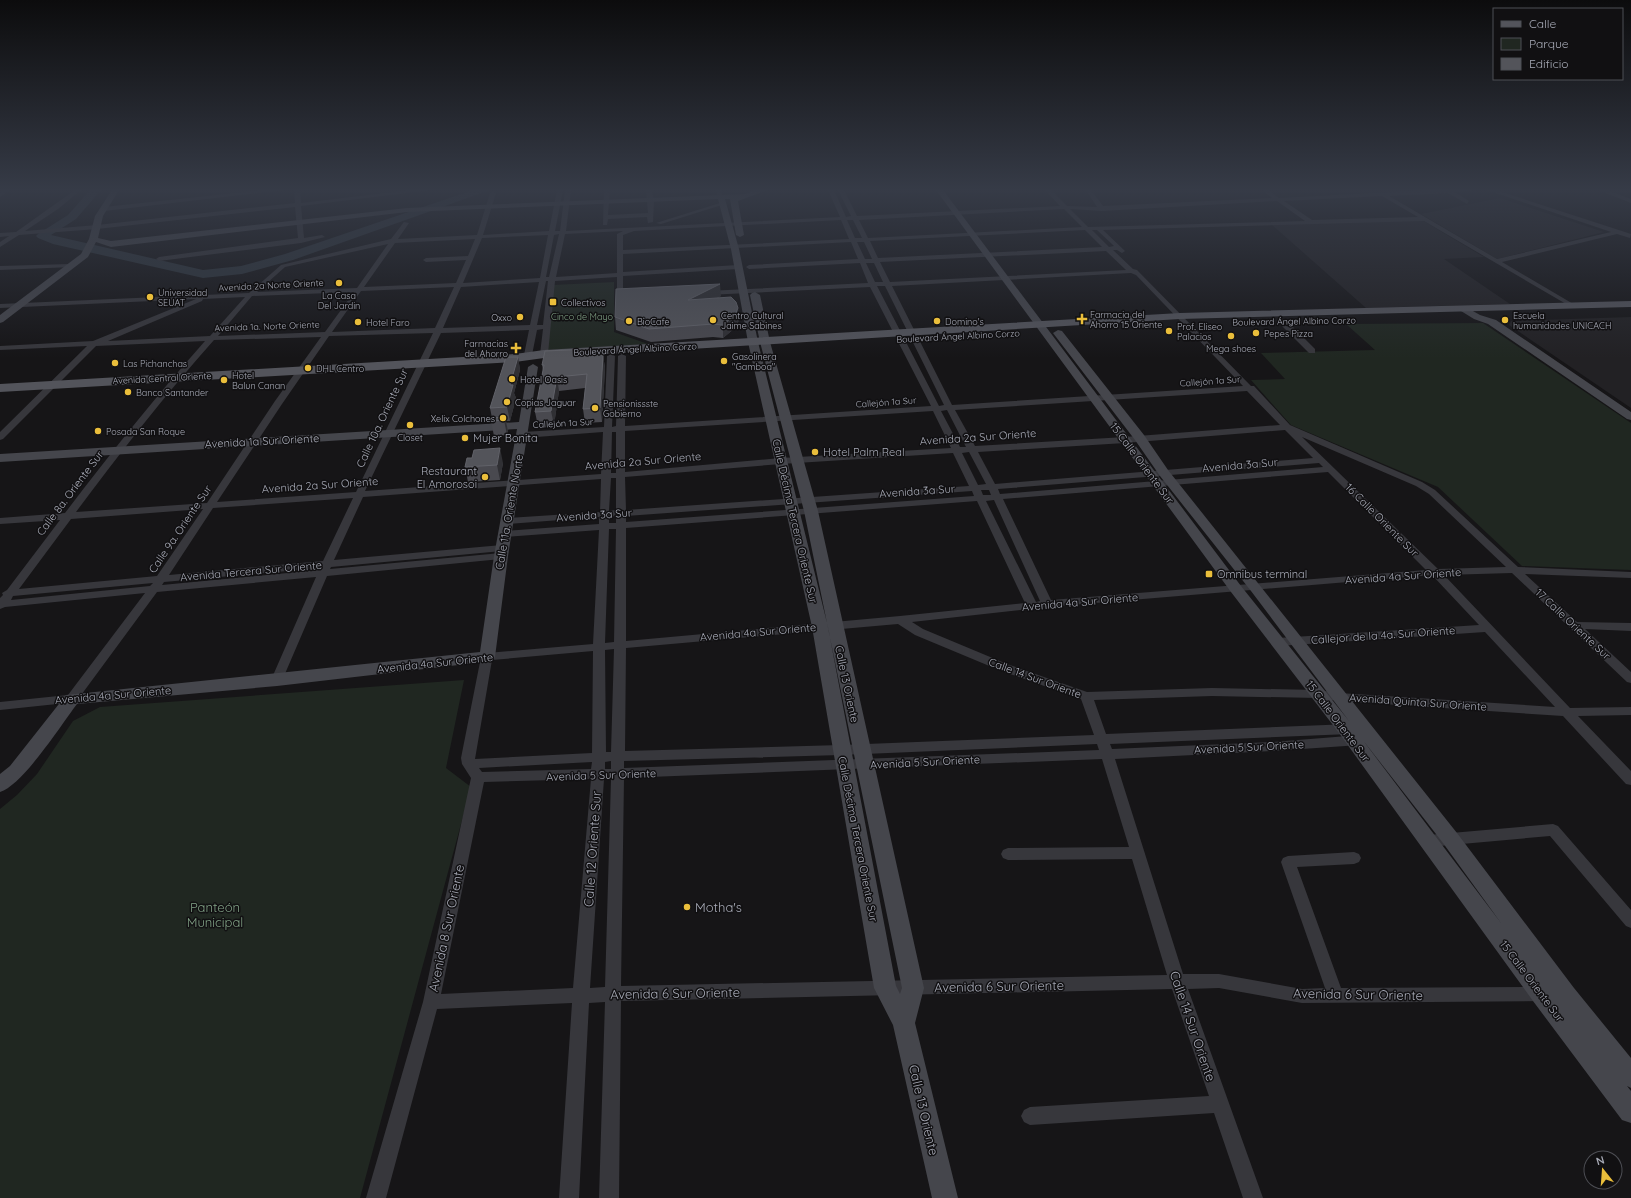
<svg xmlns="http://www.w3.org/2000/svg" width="1631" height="1198" viewBox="0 0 1631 1198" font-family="Quicksand,sans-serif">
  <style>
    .built { fill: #222124 }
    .green { fill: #202721 }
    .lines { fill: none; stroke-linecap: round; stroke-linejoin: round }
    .river { fill: #2e353c; fill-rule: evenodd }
    .street { fill: #37373c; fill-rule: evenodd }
    .secondary { fill: #45464c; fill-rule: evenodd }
    .primary { fill: #53545b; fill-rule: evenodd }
    .wall { fill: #49494f }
    .shaded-wall { fill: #303034 }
    .building { fill: #53545a; stroke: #616269 }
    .poi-dot { fill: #eabe3b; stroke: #111012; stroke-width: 1.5 }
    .labels { text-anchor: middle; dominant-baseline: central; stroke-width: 3; stroke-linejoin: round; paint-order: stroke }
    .far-street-label { font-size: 9px; fill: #a8abb7; stroke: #111012 }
    .far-poi-label { font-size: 9px; fill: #a8abb7; stroke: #111012; text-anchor: start }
    .far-park-label { font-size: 9px; fill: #80a185; stroke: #111012 }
    .street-label { font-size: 11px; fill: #a8abb7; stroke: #111012 }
    .poi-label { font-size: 11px; fill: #a8abb7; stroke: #111012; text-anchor: start }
    .near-street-label { font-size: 13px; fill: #a8abb7; stroke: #111012 }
    .near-park-label { font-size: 13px; fill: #80a185; stroke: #111012 }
    .near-poi-label { font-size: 13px; fill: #a8abb7; stroke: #111012; text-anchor: start }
  </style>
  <rect width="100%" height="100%" fill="#161517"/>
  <path class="built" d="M 1500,198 L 1604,232 L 1497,259 L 1421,214 Z
    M 1420,219 L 1484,257 L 1444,259 L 1510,304 L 1366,308 L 1271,224 Z
    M 1631,317 L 1631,408 L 1509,325 L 1511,321 Z"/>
  <path class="green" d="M 614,282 L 614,332 L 648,344 L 546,350 L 553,285 Z
    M 1483,323 L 1631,423 L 1631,570 L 1522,566 L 1438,487 L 1291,425 L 1251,380 L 1285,379 L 1261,353 L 1375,350 L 1346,324 Z
    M 464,680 L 446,768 L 471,787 L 360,1198 L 0,1198 L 0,809 L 17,795 L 37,774 L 73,721 L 100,707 Z"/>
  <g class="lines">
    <path class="river" d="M 90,190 L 101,190 L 76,219 L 51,235 L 203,270 L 241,266 L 285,254 L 473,190 L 490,190 L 293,260 L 242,274 L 203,278 L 53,244 L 38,238 L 36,236 L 38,234 L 68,215 Z"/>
    <path class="street" d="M 3,190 L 10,190 L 0,197 L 0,193 Z
      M 75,190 L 81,190 L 58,209 L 25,231 L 97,225 L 295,203 L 294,190 L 300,190 L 301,203 L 410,190 L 431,190 L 301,206 L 304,238 L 322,235 L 325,237 L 301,243 L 159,261 L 156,259 L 159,257 L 298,238 L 295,207 L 97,229 L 19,235 L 0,247 L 0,242 L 9,236 L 0,237 L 0,233 L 16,232 Z
      M 263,190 L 285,190 L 104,211 L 101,209 L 104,207 Z
      M 557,190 L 563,190 L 555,231 L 560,231 L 565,190 L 571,190 L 566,231 L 840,217 L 828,190 L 834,190 L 846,217 L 851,216 L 838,190 L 844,190 L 857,216 L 1060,206 L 1045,190 L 1051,190 L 1067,206 L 1097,207 L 1086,190 L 1091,190 L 1103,206 L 1272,198 L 1262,190 L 1268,190 L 1279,198 L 1429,190 L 1474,190 L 1455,192 L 1469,201 L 1467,204 L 1448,193 L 1389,196 L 1497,259 L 1611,232 L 1487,190 L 1496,190 L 1631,234 L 1630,238 L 1617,234 L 1502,262 L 1575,305 L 1577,306 L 1573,308 L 1424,221 L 1103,230 L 1125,251 L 1122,253 L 1117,250 L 1113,250 L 1133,269 L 1137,270 L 1251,386 L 1254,386 L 1290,425 L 1422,482 L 1435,490 L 1518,567 L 1631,572 L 1631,578 L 1525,574 L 1577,622 L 1631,623 L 1631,631 L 1585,629 L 1631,672 L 1631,683 L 1627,682 L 1512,573 L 1444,575 L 1570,708 L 1631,707 L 1631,715 L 1578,716 L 1631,771 L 1631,785 L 1626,784 L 1563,716 L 1339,701 L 1318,698 L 1212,696 L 1094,700 L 1106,734 L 1350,724 L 1355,726 L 1356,729 L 1355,732 L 1350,734 L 1110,744 L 1112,749 L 1273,742 L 1360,735 L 1365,737 L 1366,740 L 1365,743 L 1360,745 L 1273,751 L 1115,759 L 1183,974 L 1219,974 L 1302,989 L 1325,988 L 1281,862 L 1283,858 L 1288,856 L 1354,852 L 1359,854 L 1361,858 L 1359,862 L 1354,864 L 1297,867 L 1341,988 L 1543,987 L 1549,989 L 1551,994 L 1549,999 L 1543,1001 L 1302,1003 L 1219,988 L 1188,989 L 1263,1198 L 1243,1198 L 1214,1113 L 1030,1125 L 1024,1122 L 1021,1116 L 1024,1110 L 1030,1107 L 1209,1096 L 1172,989 L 621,1001 L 619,1198 L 599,1198 L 605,1002 L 589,1003 L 579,1198 L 559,1198 L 572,1003 L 437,1009 L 386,1198 L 366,1198 L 423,1002 L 471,778 L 462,764 L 461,758 L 481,657 L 487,653 L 593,644 L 599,530 L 505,537 L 500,534 L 505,531 L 599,524 L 599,517 L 507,524 L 502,521 L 507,518 L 600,512 L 601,479 L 363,497 L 334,560 L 502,545 L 507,548 L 502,551 L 331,567 L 330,569 L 501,553 L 506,556 L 501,559 L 327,576 L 281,683 L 273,683 L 271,680 L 316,577 L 157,592 L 76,702 L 0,710 L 0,702 L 68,695 L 145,593 L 5,607 L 0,609 L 0,598 L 3,595 L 2,593 L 7,590 L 60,520 L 0,524 L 0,518 L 65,513 C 110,454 156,396 205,341 L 96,346 L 3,439 L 0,440 L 0,432 L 87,346 L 0,350 L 0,346 L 93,341 L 196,299 L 0,308 L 0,304 L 249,293 L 281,265 L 391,239 L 404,222 L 409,223 L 398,239 L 477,235 L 490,193 L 493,191 L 496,193 L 483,235 L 549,231 ZM 1382,196 L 1418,217 L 1312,220 L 1284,201 ZM 1277,201 L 1305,221 L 1088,227 L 1070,209 L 1102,211 ZM 1064,209 L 1082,227 L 868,238 L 859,220 ZM 841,220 L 849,239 L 623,250 L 623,235 L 634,231 ZM 847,220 L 853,220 L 862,238 L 855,238 ZM 1085,230 L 1102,247 L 878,258 L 870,241 ZM 1092,230 L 1097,230 L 1114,246 L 1109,247 ZM 623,231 L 617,234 L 617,273 L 556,277 L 565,234 ZM 559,234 L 549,277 L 546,277 L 554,235 ZM 548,235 L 540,278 L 463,283 L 482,238 ZM 475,239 L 468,256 L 426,258 L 423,260 L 426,262 L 466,260 L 456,283 L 364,287 L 395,243 ZM 851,242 L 858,259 L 749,265 L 746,267 L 749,269 L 860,263 L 868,283 L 707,291 L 704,293 L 707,295 L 870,287 L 931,406 L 625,426 L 626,356 L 622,354 L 618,356 L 616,426 L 612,427 L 615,356 L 611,354 L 607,356 L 604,427 L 523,432 L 519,435 L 523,438 L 603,432 L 601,474 L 365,491 L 441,333 L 529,330 L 524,355 L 528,357 L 532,355 L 537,330 L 543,329 L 540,354 L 544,356 L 548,354 L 555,281 L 617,277 L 617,298 L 620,300 L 629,297 L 623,295 L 623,276 L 738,269 L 741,267 L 738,265 L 623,272 L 623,254 ZM 857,242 L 864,242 L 872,259 L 865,259 ZM 388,244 L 357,288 L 257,292 L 285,267 ZM 1106,251 L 1126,270 L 890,282 L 880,262 ZM 866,263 L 874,263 L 883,282 L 875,282 ZM 1131,273 L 1136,275 L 1243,386 L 952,405 L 892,286 ZM 546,281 L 548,281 L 543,325 L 537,325 ZM 539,282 L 530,325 L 443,328 L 461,287 ZM 877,286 L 885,286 L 944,405 L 939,406 ZM 454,287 L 435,328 L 332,332 L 361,291 ZM 354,292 L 325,332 L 218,336 L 252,296 ZM 245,297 L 210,336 L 108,341 L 202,301 L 203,299 ZM 433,333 L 356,492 L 217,502 L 282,404 L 329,336 ZM 321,337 L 275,401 L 207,503 L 76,512 C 120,453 165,395 214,340 ZM 1247,391 L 1280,425 L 1125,437 L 975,446 L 955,410 ZM 947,410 L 966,447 L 960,447 L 941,411 ZM 933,411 L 951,448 L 781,458 L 625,472 L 625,431 ZM 1285,430 L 1313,458 L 995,484 L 978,452 L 1125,443 ZM 612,432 L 616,432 L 616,473 L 611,473 ZM 1302,437 L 1416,486 L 1429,494 L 1506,567 L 1438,569 ZM 969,452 L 986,484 L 978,485 L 962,453 ZM 953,453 L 969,486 L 626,510 L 625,477 L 781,464 ZM 1319,463 L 1323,467 L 1000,494 L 998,489 ZM 1328,472 L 1426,570 L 1051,600 L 1003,499 ZM 611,478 L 616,478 L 616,510 L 609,511 ZM 981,490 L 989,490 L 991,495 L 983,495 ZM 972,491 L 974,496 L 626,522 L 626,516 ZM 353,498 L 323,561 L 169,575 L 213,508 ZM 994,500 L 1040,601 L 1036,602 L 986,501 ZM 977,501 L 1025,603 L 900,616 L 626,641 L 626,528 ZM 203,509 L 157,576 L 19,589 L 71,519 ZM 616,516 L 616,523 L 609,523 L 609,517 ZM 609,529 L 616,529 L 614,642 L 605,643 ZM 320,568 L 319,570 L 162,585 L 164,582 ZM 1432,575 L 1479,625 L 1278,638 L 1272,642 L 1278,646 L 1485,632 L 1555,707 L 1339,693 L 1318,690 L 1212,688 L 1087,692 L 1007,664 L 923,629 L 912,622 L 1047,607 ZM 153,583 L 150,586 L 11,600 L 13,596 ZM 898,624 L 915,635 L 999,670 L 1081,699 L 1094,735 L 841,745 L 625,751 L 626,648 ZM 614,649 L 611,752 L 606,752 L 605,650 ZM 593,651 L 592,753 L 475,759 L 492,660 ZM 1097,744 L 1099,750 L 624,768 L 624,761 L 841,755 ZM 1102,759 L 1129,847 L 1008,848 L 1003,850 L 1001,854 L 1003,858 L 1008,860 L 1132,859 L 1167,975 L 621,986 L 624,778 ZM 611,761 L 611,769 L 605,769 L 605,762 ZM 592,762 L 591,769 L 482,772 L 479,768 ZM 591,779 L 573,988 L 441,994 L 484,782 ZM 604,779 L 611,779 L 605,987 L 590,988 Z
      M 604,190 L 610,190 L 608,215 L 648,213 L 646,190 L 652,190 L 654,201 L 653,222 L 648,223 L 647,217 L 608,219 L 607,225 L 603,225 Z
      M 715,190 L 721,190 L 723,199 L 719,199 Z
      M 1598,190 L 1607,190 L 1631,199 L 1631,203 Z
      M 720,203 L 725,204 L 661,224 L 656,223 Z
      M 70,264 L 72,265 L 72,267 L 0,270 L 0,266 Z
      M 1279,319 L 1285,319 L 1315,349 L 1315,353 L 1309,353 L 1279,323 Z
      M 1553,824 L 1558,826 L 1631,910 L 1631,928 L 1626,926 L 1550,836 L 1428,847 L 1423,845 L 1421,841 L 1423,837 L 1428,835 Z"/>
    <path class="secondary" d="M 112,190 L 119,190 L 103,216 L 98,238 L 111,241 L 407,208 L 746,194 L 755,190 L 767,190 L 738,201 L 744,235 L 740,237 L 736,235 L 730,199 L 725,199 L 739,249 L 758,342 L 828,627 L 896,986 L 900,994 L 902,988 L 804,511 L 760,342 L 750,295 L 752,293 L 755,292 L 760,295 L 770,342 L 818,511 L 924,988 L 915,1023 L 958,1198 L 932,1198 L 893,1025 L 874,988 L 812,627 L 748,342 L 731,249 L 718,199 L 407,212 L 111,247 L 96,242 L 88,257 L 3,322 L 0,323 L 0,315 L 81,254 L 89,239 L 95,216 Z
      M 936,190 L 943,190 L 1241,586 L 1349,721 L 1251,591 L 1160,476 L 1135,440 L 1053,333 L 1058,330 L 1062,331 L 1144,435 L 1168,470 L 1457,833 L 1574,988 L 1631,1058 L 1631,1088 L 1627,1086 L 1631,1091 L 1631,1123 L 1622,1120 L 1533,1001 L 1339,733 L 1231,592 ZM 1362,739 L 1443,843 L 1501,923 Z
      M 1464,306 L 1480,315 L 1496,320 L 1631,412 L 1631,420 L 1627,419 L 1488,324 L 1474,319 L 1461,311 L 1459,309 Z
      M 533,364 L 538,367 L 508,556 L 495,657 L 493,661 L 277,686 L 77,704 C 61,725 23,785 0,792 L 0,774 L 10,766 L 66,695 L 480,652 L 494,556 L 517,429 L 0,462 L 0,454 L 519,422 L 528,367 Z"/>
    <path class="primary" d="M 1631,301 L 1631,307 L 1180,319 L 544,358 L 515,362 L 0,392 L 0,384 L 515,354 L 544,350 L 1180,313 Z"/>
  </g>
  <path class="wall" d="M 721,296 L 718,298 L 739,320 L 735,328 L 723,338 L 713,337 L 651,342 L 616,330 L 615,317 Z
    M 592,349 L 593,355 L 603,355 L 605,368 L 602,422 L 585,423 L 583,409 L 585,388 L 559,391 L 554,425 L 538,426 L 535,412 L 543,371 L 542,365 Z
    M 518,357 L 520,370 L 514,393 L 516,398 L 510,421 L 506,421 L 508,431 L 507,435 L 494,436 L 491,421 L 492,418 L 490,408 Z
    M 503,463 L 500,480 L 468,482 L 465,467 Z"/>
  <path class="shaded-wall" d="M 720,284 L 721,296 L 689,312 L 688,300 Z
    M 738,308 L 739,320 L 735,328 L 723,338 L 723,325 Z
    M 603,355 L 605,368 L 602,422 L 600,408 Z
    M 518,357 L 520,370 L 514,393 L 516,398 L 510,421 L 507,407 L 510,385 Z
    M 557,377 L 559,391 L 554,425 L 551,411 Z
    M 505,417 L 508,431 L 507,435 L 504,420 Z
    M 500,448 L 503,463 L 500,480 L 497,465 Z"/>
  <path class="building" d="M 720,284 L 688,300 L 731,297 L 736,302 L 738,308 L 735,315 L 723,325 L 713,324 L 649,329 L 615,317 L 616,289 Z
    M 592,349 L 591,355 L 603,355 L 600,408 L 583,409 L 587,374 L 557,377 L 551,411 L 535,412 L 544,365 L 542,365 L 545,351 Z
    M 506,357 L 518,357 L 510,385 L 513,385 L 507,407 L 490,408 Z
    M 505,417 L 504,420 L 491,421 L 492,418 Z
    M 500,448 L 497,465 L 465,467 L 467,458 L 472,458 L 474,450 Z"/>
  <linearGradient id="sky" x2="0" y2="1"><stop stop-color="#0c0c0d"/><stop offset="0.53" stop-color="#363b47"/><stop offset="1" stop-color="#363b47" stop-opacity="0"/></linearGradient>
  <rect width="1631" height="358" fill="url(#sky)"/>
  <g class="poi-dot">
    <circle cx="339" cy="283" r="4"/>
    <circle cx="150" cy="297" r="4"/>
    <rect x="549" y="298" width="8" height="8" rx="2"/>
    <circle cx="520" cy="317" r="4"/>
    <path d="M1080 313h4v4h4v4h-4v4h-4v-4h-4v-4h4z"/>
    <circle cx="713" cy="320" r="4"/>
    <circle cx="1505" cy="320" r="4"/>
    <circle cx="629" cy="321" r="4"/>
    <circle cx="937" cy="321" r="4"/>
    <circle cx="358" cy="322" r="4"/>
    <circle cx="1169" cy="331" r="4"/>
    <circle cx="1256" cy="333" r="4"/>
    <circle cx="1231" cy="336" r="4"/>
    <path d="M514 342h4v4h4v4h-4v4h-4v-4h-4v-4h4z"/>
    <circle cx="724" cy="361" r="4"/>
    <circle cx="115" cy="363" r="4"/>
    <circle cx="308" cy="368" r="4"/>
    <circle cx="512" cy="379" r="4"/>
    <circle cx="224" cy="380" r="4"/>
    <circle cx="128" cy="392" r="4"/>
    <circle cx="507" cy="402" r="4"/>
    <circle cx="595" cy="408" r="4"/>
    <circle cx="503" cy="418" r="4"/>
    <circle cx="410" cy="425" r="4"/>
    <circle cx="98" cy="431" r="4"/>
    <circle cx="465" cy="438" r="4"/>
    <circle cx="815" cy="452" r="4"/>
    <circle cx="485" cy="477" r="4"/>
    <rect x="1205" y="570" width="8" height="8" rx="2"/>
    <circle cx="687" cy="907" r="4"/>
  </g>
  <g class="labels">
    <g class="far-street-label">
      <text transform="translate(271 285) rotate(-3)">Avenida 2a Norte Oriente</text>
      <text transform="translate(1294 321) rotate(-1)">Boulevard Ángel Albino Corzo</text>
      <text transform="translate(267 326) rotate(-2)">Avenida 1a. Norte Oriente</text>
      <text transform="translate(958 336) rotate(-3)">Boulevard Ángel Albino Corzo</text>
      <text transform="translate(635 349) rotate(-3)">Boulevard Ángel Albino Corzo</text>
      <text transform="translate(162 378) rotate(-3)">Avenida Central Oriente</text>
      <text transform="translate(1210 381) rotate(-4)">Callejón 1a Sur</text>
      <text transform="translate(886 402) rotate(-4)">Callejón 1a Sur</text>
      <text transform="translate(563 423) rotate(-3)">Callejón 1a Sur</text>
    </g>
    <g class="far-poi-label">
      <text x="158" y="292">Universidad<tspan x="158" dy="10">SEUAT</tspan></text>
      <text x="339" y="295" text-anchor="middle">La Casa<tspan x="339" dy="10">Del Jardin</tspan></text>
      <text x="561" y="302">Collectivos</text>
      <text x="1090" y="314">Farmacia del<tspan x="1090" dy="10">Ahorro 15 Oriente</tspan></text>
      <text x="721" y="315">Centro Cultural<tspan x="721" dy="10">Jaime Sabines</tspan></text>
      <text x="1513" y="315">Escuela<tspan x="1513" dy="10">humanidades UNICACH</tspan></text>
      <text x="512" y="317" text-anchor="end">Oxxo</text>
      <text x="637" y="321">BioCafe</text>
      <text x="945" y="321">Domino's</text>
      <text x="366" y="322">Hotel Faro</text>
      <text x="1177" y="326">Prof. Eliseo<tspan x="1177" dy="10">Palacios</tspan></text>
      <text x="1264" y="333">Pepes Pizza</text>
      <text x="508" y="343" text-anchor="end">Farmacias<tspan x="508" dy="10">del Ahorro</tspan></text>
      <text x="1231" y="348" text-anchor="middle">Mega shoes</text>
      <text x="732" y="356">Gasolinera<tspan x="732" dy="10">"Gamboa"</tspan></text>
      <text x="123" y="363">Las Pichanchas</text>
      <text x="316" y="368">DHL Centro</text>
      <text x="232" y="375">Hotel<tspan x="232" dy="10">Balun Canan</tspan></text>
      <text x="520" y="379">Hotel Oasis</text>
      <text x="136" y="392">Banco Santander</text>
      <text x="515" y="402">Copias Jaguar</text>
      <text x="603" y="403">Pensionissste<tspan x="603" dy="10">Gobierno</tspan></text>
      <text x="495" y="418" text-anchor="end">Xelix Colchones</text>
      <text x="106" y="431">Posada San Roque</text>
      <text x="410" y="437" text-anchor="middle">Closet</text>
    </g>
    <g class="far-park-label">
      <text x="582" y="316">Cinco de Mayo</text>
    </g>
    <g class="street-label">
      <text transform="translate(382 418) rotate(-65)">Calle 10a. Oriente Sur</text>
      <text transform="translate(978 437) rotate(-4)">Avenida 2a Sur Oriente</text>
      <text transform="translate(262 441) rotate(-3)">Avenida 1a Sur Oriente</text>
      <text transform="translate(643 461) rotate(-5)">Avenida 2a Sur Oriente</text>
      <text transform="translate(1142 463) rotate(53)">15 Calle Oriente Sur</text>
      <text transform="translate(1240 465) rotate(-5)">Avenida 3a Sur</text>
      <text transform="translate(320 485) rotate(-4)">Avenida 2a Sur Oriente</text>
      <text transform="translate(917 491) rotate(-4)">Avenida 3a Sur</text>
      <text transform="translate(70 493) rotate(-53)">Calle 8a. Oriente Sur</text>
      <text transform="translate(509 512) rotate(-80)">Calle 11a. Oriente Norte</text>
      <text transform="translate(594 515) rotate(-4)">Avenida 3a Sur</text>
      <text transform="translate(1382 520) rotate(45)">16 Calle Oriente Sur</text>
      <text transform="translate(795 521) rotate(77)">Calle Décima Tercera Oriente Sur</text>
      <text transform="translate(180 529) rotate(-56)">Calle 9a. Oriente Sur</text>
      <text transform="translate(251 571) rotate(-5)">Avenida Tercera Sur Oriente</text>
      <text transform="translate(1403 576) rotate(-4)">Avenida 4a Sur Oriente</text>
      <text transform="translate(1080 602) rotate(-5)">Avenida 4a Sur Oriente</text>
      <text transform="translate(1573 624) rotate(43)">17 Calle Oriente Sur</text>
      <text transform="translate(758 632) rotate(-5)">Avenida 4a Sur Oriente</text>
      <text transform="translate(1383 635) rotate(-4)">Callejor de la 4a. Sur Oriente</text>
      <text transform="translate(435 663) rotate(-6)">Avenida 4a Sur Oriente</text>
      <text transform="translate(1035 678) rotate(20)">Calle 14 Sur Oriente</text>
      <text transform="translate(847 684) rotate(78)">Calle 13 Oriente</text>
      <text transform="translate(113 695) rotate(-5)">Avenida 4a Sur Oriente</text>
      <text transform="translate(1418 702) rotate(4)">Avenida Quinta Sur Oriente</text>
      <text transform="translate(1338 721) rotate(53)">15 Calle Oriente Sur</text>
      <text transform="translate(1249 747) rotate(-3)">Avenida 5 Sur Oriente</text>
      <text transform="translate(925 762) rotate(-3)">Avenida 5 Sur Oriente</text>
      <text transform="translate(601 775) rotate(-2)">Avenida 5 Sur Oriente</text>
      <text transform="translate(858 839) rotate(79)">Calle Décima Tercera Oriente Sur</text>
      <text transform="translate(1532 981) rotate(53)">15 Calle Oriente Sur</text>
    </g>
    <g class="poi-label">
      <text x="473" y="438">Mujer Bonita</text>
      <text x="823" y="452">Hotel Palm Real</text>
      <text x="477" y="471" text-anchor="end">Restaurant<tspan x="477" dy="13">El Amorosoi</tspan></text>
      <text x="1217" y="574">Omnibus terminal</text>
    </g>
    <g class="near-street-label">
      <text transform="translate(592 849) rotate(-86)">Calle 12 Oriente Sur</text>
      <text transform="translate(446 928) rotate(-78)">Avenida 8 Sur Oriente</text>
      <text transform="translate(999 986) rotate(-1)">Avenida 6 Sur Oriente</text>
      <text transform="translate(675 993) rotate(-1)">Avenida 6 Sur Oriente</text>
      <text transform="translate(1358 994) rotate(1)">Avenida 6 Sur Oriente</text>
      <text transform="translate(1193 1026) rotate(71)">Calle 14 Sur Oriente</text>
      <text transform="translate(924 1110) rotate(77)">Calle 13 Oriente</text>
    </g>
    <g class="near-park-label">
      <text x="215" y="907">Panteón<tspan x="215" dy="15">Municipal</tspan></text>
    </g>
    <g class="near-poi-label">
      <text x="695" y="907">Motha's</text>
    </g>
  </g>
  <rect x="1493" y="8" width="130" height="72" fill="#111012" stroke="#4d4e54"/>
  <rect x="1501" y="21" width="20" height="6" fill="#53545b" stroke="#4d4e54"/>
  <text x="1529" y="28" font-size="12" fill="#a8abb7">Calle</text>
  <rect x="1501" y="38" width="20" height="12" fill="#202721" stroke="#4d4e54"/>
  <text x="1529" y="48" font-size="12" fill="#a8abb7">Parque</text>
  <rect x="1501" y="58" width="20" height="12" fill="#53545a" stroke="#4d4e54"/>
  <text x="1529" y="68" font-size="12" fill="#a8abb7">Edificio</text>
  <g transform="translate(1603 1170) rotate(343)"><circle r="19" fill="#111012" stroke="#4d4e54"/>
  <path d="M0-3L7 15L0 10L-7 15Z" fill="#eabe3b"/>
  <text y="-6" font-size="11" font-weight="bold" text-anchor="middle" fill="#a8abb7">N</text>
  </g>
</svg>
